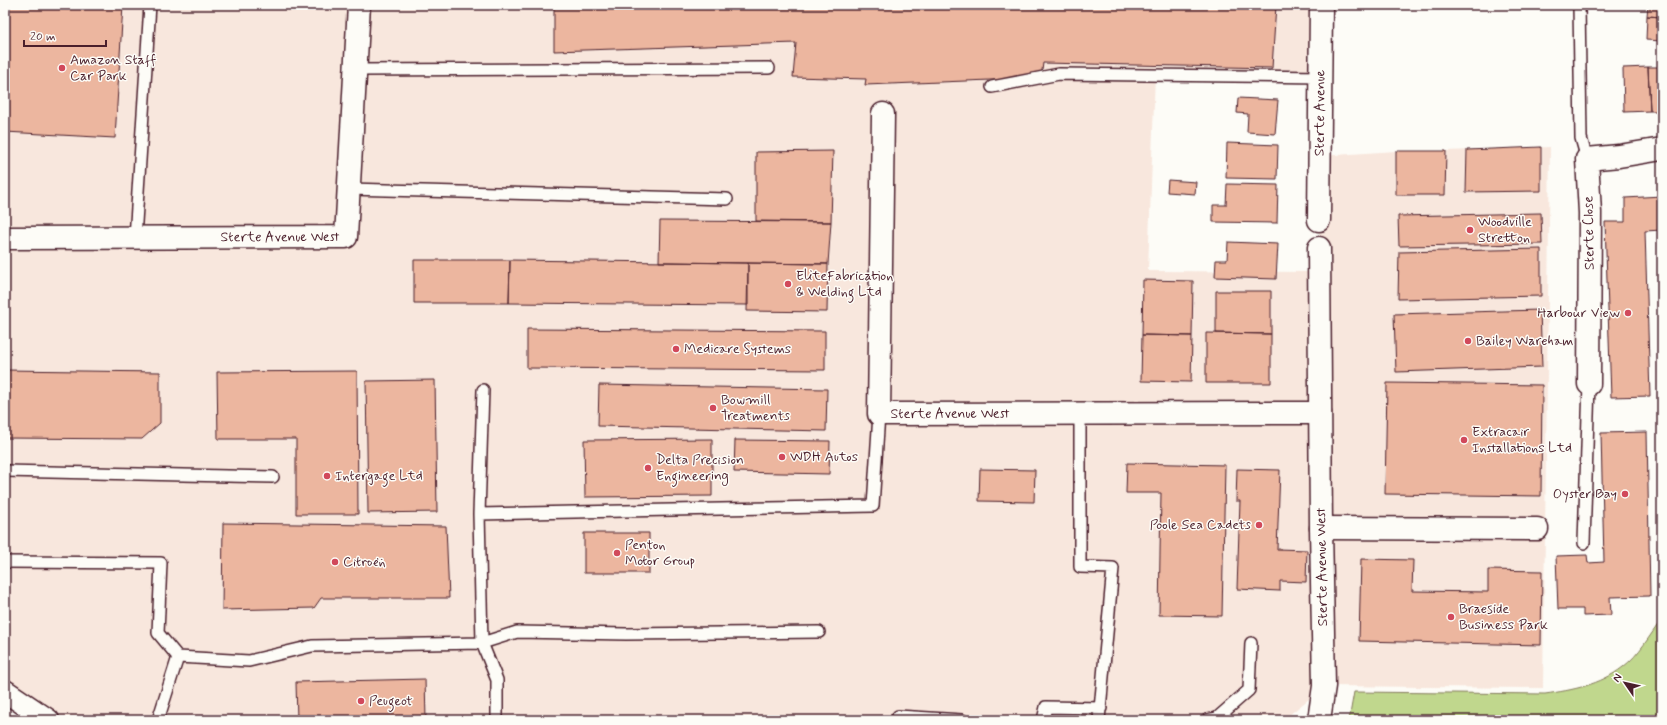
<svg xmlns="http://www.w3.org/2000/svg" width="1667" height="725" viewBox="0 0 1667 725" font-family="Mynerve,sans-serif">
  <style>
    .built { fill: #f8e7dd }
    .green { fill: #c0d78d; stroke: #857b5c }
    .building { fill: #ecb69f; stroke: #4a1f2b }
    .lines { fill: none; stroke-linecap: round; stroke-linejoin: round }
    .lane-casing { stroke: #4a1f2b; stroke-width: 14 }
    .street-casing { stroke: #4a1f2b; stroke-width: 25 }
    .secondary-casing { stroke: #4a1f2b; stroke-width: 25 }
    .lane { stroke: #fdfcf7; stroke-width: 11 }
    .street { stroke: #fdfcf7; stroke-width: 22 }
    .secondary { stroke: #fdfcf7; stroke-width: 22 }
    .poi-dot { fill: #d1495b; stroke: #fdfcf7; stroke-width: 1.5 }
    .labels { text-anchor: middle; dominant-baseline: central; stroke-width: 3; stroke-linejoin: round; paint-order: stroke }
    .poi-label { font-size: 14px; fill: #4a1f2b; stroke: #fdfcf7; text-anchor: start }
    .street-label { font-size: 14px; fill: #4a1f2b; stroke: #fdfcf7 }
  </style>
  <rect width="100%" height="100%" fill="#fdfcf7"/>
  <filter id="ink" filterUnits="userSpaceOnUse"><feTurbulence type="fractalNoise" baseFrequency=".025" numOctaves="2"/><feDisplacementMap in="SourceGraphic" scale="8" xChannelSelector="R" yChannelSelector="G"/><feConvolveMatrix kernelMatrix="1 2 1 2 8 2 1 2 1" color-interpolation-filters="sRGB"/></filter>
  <g filter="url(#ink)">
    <path class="built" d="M 5,5 L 1321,5 L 1321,77 L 1155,74 L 1148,271 L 1319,272 L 1320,156 L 1396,151 L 1446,151 L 1550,147 L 1543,688 L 1325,686 L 1283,720 L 48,720 L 5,691 Z"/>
    <path class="green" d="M 1662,619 L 1662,720 L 1349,720 L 1354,692 L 1545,694 C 1573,690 1600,685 1623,667 C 1639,655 1650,635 1662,619 Z"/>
    <path class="building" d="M 5,5 L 123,5 L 115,138 L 5,132 Z
      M 554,5 L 1276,5 L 1272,68 L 1043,63 L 1041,78 L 865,85 L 866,79 L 793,77 L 796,43 L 554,51 Z
      M 1648,5 L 1662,5 L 1662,17 L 1647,16 Z
      M 1647,16 L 1662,17 L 1662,41 L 1646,40 Z
      M 1648,67 L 1650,111 L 1624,112 L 1623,68 Z
      M 1648,67 L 1662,67 L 1662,111 L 1650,111 Z
      M 1238,98 L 1278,100 L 1275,134 L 1247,132 L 1248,114 L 1237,113 Z
      M 1227,143 L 1278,145 L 1277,179 L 1226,178 Z
      M 1541,147 L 1541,191 L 1466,192 L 1467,150 Z
      M 833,151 L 831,222 L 756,221 L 756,152 Z
      M 1396,151 L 1446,151 L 1445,195 L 1396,195 Z
      M 1168,180 L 1196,182 L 1195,194 L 1167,192 Z
      M 1227,184 L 1278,185 L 1277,223 L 1213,222 L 1213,205 L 1226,205 Z
      M 1662,196 L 1662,230 L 1645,231 L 1650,396 L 1611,397 L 1605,222 L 1625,222 L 1625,198 Z
      M 1541,213 L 1542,244 L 1399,246 L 1398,216 Z
      M 660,221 L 831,222 L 828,264 L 659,262 Z
      M 1228,242 L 1278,244 L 1276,279 L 1215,277 L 1216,260 L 1227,260 Z
      M 1541,249 L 1541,296 L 1398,299 L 1399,252 Z
      M 414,260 L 510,260 L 509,303 L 414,303 Z
      M 510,260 L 748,263 L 748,305 L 509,303 Z
      M 748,263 L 828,264 L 827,312 L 747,311 Z
      M 1143,280 L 1193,281 L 1192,336 L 1142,335 Z
      M 1216,291 L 1271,291 L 1271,334 L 1216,333 Z
      M 1540,310 L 1542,367 L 1396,372 L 1394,314 Z
      M 527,329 L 825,331 L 825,370 L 527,368 Z
      M 1206,333 L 1271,334 L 1271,383 L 1206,383 Z
      M 1142,335 L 1192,336 L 1191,382 L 1141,381 Z
      M 5,370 L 160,372 L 160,423 L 142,439 L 5,438 Z
      M 357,371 L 358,514 L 296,514 L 296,439 L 218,439 L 217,372 Z
      M 435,380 L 437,512 L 368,513 L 366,381 Z
      M 1387,383 L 1542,385 L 1541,496 L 1385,494 Z
      M 599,385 L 827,389 L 826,431 L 598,426 Z
      M 1647,432 L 1650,596 L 1610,597 L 1611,615 L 1583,616 L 1583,609 L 1558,609 L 1556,556 L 1587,555 L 1588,563 L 1604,562 L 1601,433 Z
      M 712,439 L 712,496 L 585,497 L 584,440 Z
      M 735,440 L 830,441 L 829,474 L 734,472 Z
      M 1127,463 L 1225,465 L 1222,616 L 1159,615 L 1161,493 L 1126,493 Z
      M 980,469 L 1035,470 L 1034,502 L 979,501 Z
      M 1237,469 L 1280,470 L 1277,549 L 1307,550 L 1306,582 L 1280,581 L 1280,591 L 1237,589 L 1240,501 L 1236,501 Z
      M 223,523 L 446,526 L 449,598 L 321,598 L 314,608 L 222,610 Z
      M 584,533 L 649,533 L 649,573 L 584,573 Z
      M 1361,559 L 1413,560 L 1412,591 L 1488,592 L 1488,570 L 1542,571 L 1541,645 L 1359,641 Z
      M 425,679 L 426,720 L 297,720 L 296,682 Z"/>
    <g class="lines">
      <defs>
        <path id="lane" d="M 1579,5 L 1581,138 L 1587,159
          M 356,70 L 769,68
          M 992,87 L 1059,74 L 1321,77
          M 349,189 L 727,199
          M 135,238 L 150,5
          M 1080,414 L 1080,567 L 1113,568 L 1099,720
          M 5,471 L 273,477
          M 479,514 L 483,390
          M 1584,543 L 1589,384
          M 5,562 L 161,563 L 158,633 L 178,657 L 249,661 L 312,646 L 482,643 L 517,632 L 626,634 L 819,632
          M 898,716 L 962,720
          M 158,720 L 178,657
          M 497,720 L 497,680 L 482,643 L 479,514 L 873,506 L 879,414
          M 1043,720 L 1046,707 L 1101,708
          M 1207,720 L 1217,718 L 1249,690 L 1251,643"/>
        <g id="street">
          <path id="s1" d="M 883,114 L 879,414 L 1320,413"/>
          <path id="s2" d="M 5,238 L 346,237 L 359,5"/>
          <path d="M 1589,384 L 1590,213 L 1587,159 L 1619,156 L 1662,149"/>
          <path d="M 1321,528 L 1537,529"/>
          <path d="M 5,691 L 48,720"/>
        </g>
        <g id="secondary">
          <path id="s3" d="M 1319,220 L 1321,5"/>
          <path d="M 1319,720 L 1324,686 L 1321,528 L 1319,248"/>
        </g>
      </defs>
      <use href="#lane" class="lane-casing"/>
      <use href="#street" class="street-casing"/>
      <use href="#secondary" class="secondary-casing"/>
      <use href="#lane" class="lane"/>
      <use href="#street" class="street"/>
      <use href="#secondary" class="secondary"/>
    </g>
  </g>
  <g class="poi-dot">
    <circle cx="62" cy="68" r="4"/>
    <circle cx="1470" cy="230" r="4"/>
    <circle cx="788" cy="284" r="4"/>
    <circle cx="1628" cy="313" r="4"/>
    <circle cx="1468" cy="341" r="4"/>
    <circle cx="676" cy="349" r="4"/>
    <circle cx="713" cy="408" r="4"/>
    <circle cx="1464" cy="440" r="4"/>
    <circle cx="782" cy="457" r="4"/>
    <circle cx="648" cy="468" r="4"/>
    <circle cx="327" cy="476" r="4"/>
    <circle cx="1625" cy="494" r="4"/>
    <circle cx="1259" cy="525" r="4"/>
    <circle cx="617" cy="553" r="4"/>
    <circle cx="335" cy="562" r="4"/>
    <circle cx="1451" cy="617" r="4"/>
    <circle cx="361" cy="701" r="4"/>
  </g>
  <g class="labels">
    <g class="poi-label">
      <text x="70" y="60">Amazon Staff<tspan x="70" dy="16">Car Park</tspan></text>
      <text x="1478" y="222">Woodville<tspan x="1478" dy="16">Stretton</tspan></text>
      <text x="796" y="276">EliteFabrication<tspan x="796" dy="16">&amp; Welding Ltd</tspan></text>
      <text x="1620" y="313" text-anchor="end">Harbour View</text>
      <text x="1476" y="341">Bailey Wareham</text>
      <text x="684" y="349">Medicare Systems</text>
      <text x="721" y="400">Bowmill<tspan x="721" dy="16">Treatments</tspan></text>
      <text x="1472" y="432">Extracair<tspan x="1472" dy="16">Installations Ltd</tspan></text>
      <text x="790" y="457">WDH Autos</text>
      <text x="656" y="460">Delta Precision<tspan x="656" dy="16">Engineering</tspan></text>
      <text x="335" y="476">Intergage Ltd</text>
      <text x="1617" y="494" text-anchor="end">Oyster Bay</text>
      <text x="1251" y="525" text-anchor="end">Poole Sea Cadets</text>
      <text x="625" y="545">Penton<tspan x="625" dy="16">Motor Group</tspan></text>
      <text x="343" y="562">Citroën</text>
      <text x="1459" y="609">Braeside<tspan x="1459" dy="16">Business Park</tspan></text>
      <text x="369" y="701">Peugeot</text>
    </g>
    <g class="street-label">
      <text stroke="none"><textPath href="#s3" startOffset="107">Sterte Avenue</textPath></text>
      <text transform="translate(1589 233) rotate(-91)">Sterte Close</text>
      <text stroke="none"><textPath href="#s2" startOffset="275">Sterte Avenue West</textPath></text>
      <text stroke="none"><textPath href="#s1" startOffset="371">Sterte Avenue West</textPath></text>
      <text transform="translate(1322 567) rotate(-91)">Sterte Avenue West</text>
    </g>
  </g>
  <rect width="1667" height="725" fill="none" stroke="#fdfcf7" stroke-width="20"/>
  <rect x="10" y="10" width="1647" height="705" fill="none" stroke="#4a1f2b" stroke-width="1.5" filter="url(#ink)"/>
  <g transform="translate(1625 683) rotate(304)" stroke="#fdfcf7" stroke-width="3" paint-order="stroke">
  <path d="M0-3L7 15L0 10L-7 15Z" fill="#4a1f2b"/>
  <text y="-6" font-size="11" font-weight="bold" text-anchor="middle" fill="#4a1f2b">N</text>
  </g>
  <path d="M24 40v6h82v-6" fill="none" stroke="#4a1f2b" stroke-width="2"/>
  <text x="30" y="40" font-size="12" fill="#4a1f2b" stroke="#fdfcf7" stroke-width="3" paint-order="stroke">20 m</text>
</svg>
